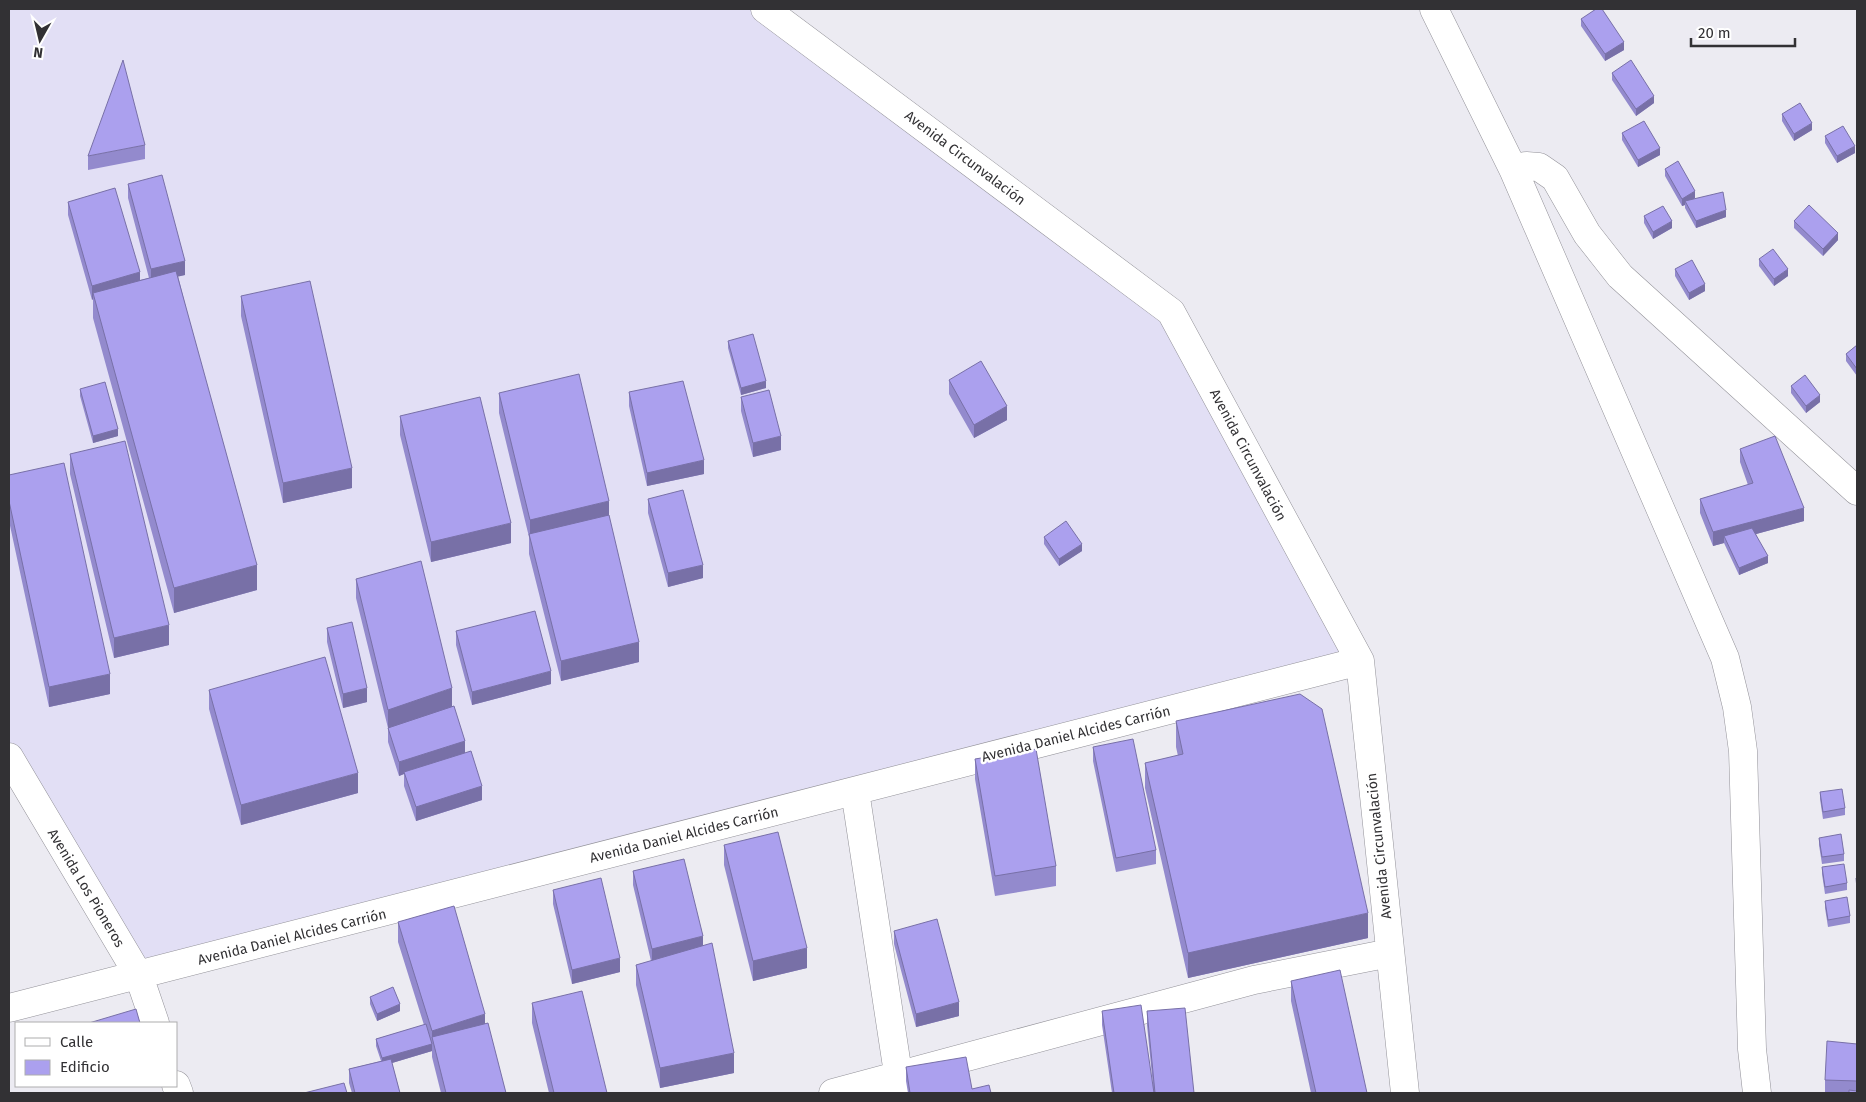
<svg xmlns="http://www.w3.org/2000/svg" width="1866" height="1102" viewBox="0 0 1866 1102" font-family="'Fira Sans',sans-serif">
  <style>
    .medical { fill: #e2dff5 }
    .lines { fill: none; stroke-linecap: round; stroke-linejoin: round }
    .minor-casing { stroke: #939299; stroke-width: 29 }
    .minor { stroke: #fff; stroke-width: 28 }
    .wall { fill: #938acd }
    .shaded-wall { fill: #7870a7 }
    .building { fill: #aba0ee; stroke: #7870a7 }
    .labels { text-anchor: middle; dominant-baseline: central; stroke-width: 5; stroke-linejoin: round; paint-order: stroke }
    .street-label { font-size: 14px; fill: #323134; stroke: #fff }
  </style>
  <rect width="100%" height="100%" fill="#ecebf2"/>
  <path class="medical" d="M 9,9 L 765,9 L 1171,312 L 1360,661 L 139,976 L 9,757 Z"/>
  <g class="lines">
    <defs>
      <path id="minor" d="M 765,9 L 1171,312 L 1360,661 L 1405,1093
        M 1434,9 L 1513,169 L 1725,658 L 1737,707 L 1743,751 L 1752,1049 L 1757,1093
        M 1513,169 L 1526,166 L 1539,167 L 1555,178 L 1587,234 L 1620,276 L 1857,491
        M 9,757 L 139,976 L 155,1023
        M 855,791 L 901,1093
        M 9,1008 L 1360,661
        M 176,1085 L 179,1093
        M 833,1093 L 1254,980 L 1390,953"/>
    </defs>
    <use href="#minor" class="minor-casing"/>
    <use href="#minor" class="minor"/>
  </g>
  <path class="wall" d="M 1581,19 L 1624,50 L 1605,61 L 1581,26 Z
    M 1612,73 L 1654,103 L 1636,116 L 1612,80 Z
    M 1782,114 L 1812,130 L 1794,141 L 1782,121 Z
    M 1622,133 L 1660,155 L 1638,167 L 1622,140 Z
    M 1825,136 L 1855,153 L 1837,163 L 1825,143 Z
    M 145,145 L 145,159 L 88,170 L 88,156 Z
    M 1665,169 L 1695,198 L 1694,199 L 1726,217 L 1696,228 L 1685,208 L 1685,205 L 1682,206 L 1665,176 Z
    M 128,184 L 185,275 L 178,276 L 257,590 L 174,613 L 93,318 L 93,299 L 92,300 L 68,215 L 68,202 L 140,280 L 149,278 L 128,198 Z
    M 1644,216 L 1672,228 L 1653,239 L 1644,223 Z
    M 1794,221 L 1838,240 L 1823,256 L 1794,228 Z
    M 1759,259 L 1788,276 L 1774,286 L 1759,266 Z
    M 1675,269 L 1705,291 L 1689,300 L 1675,276 Z
    M 241,296 L 352,488 L 283,503 L 241,316 Z
    M 728,341 L 766,388 L 741,395 L 728,348 Z
    M 1857,345 L 1857,376 L 1846,361 L 1846,354 Z
    M 949,380 L 1007,420 L 974,438 L 949,394 Z
    M 1791,386 L 1820,402 L 1806,413 L 1791,393 Z
    M 80,389 L 118,436 L 93,443 L 80,396 Z
    M 629,392 L 704,474 L 647,486 L 629,406 Z
    M 499,393 L 609,518 L 639,662 L 561,681 L 529,554 L 529,537 L 499,413 Z
    M 741,397 L 781,450 L 753,457 L 741,411 Z
    M 400,416 L 511,543 L 431,562 L 400,435 Z
    M 1740,449 L 1804,521 L 1756,534 L 1768,563 L 1739,575 L 1724,543 L 1713,546 L 1700,513 L 1700,499 L 1748,485 L 1740,462 Z
    M 70,454 L 169,645 L 114,658 L 70,474 Z
    M 9,475 L 110,694 L 49,707 L 9,521 Z
    M 648,499 L 703,578 L 668,587 L 648,513 Z
    M 1044,537 L 1082,551 L 1059,566 L 1044,544 Z
    M 356,579 L 452,707 L 465,753 L 482,800 L 416,821 L 404,786 L 404,774 L 399,776 L 388,742 L 388,728 L 356,598 Z
    M 327,628 L 367,702 L 343,708 L 327,642 Z
    M 456,631 L 551,684 L 472,705 L 456,645 Z
    M 209,690 L 358,793 L 241,825 L 209,709 Z
    M 1176,721 L 1368,938 L 1188,978 L 1145,788 L 1145,763 L 1178,756 L 1176,747 Z
    M 1093,747 L 1156,850 L 1156,864 L 1116,872 L 1093,761 Z
    M 975,759 L 1056,866 L 1056,886 L 995,896 L 975,779 Z
    M 1820,792 L 1845,808 L 1845,815 L 1823,819 L 1820,799 Z
    M 1819,838 L 1844,854 L 1844,861 L 1822,864 L 1819,845 Z
    M 724,845 L 807,968 L 753,981 L 724,865 Z
    M 1822,867 L 1847,883 L 1847,890 L 1825,894 L 1822,874 Z
    M 633,871 L 703,945 L 734,1073 L 660,1088 L 636,985 L 636,965 L 651,961 L 633,885 Z
    M 1856,878 L 1857,878 L 1857,903 L 1856,892 Z
    M 553,890 L 620,972 L 572,984 L 553,904 Z
    M 1825,901 L 1850,916 L 1850,923 L 1828,927 L 1825,908 Z
    M 398,922 L 485,1024 L 506,1093 L 441,1093 L 432,1057 L 432,1051 L 392,1063 L 400,1093 L 352,1093 L 349,1083 L 349,1069 L 381,1061 L 376,1046 L 376,1039 L 424,1025 L 398,942 Z
    M 894,931 L 959,1016 L 916,1027 L 894,944 Z
    M 1291,981 L 1367,1093 L 1311,1093 L 1291,1001 Z
    M 370,997 L 400,1011 L 377,1021 L 370,1004 Z
    M 532,1003 L 607,1093 L 549,1093 L 532,1023 Z
    M 1102,1011 L 1153,1086 L 1147,1025 L 1147,1011 L 1194,1093 L 1112,1093 L 1102,1025 Z
    M 1857,1044 L 1857,1093 L 1825,1093 L 1825,1080 Z
    M 906,1067 L 972,1089 L 991,1093 L 908,1093 L 906,1081 Z"/>
  <path class="shaded-wall" d="M 1624,42 L 1624,50 L 1605,61 L 1605,54 Z
    M 1654,96 L 1654,103 L 1636,116 L 1636,109 Z
    M 1812,123 L 1812,130 L 1794,141 L 1794,134 Z
    M 1855,146 L 1855,153 L 1837,163 L 1837,156 Z
    M 1660,148 L 1660,155 L 1638,167 L 1638,160 Z
    M 1695,191 L 1695,198 L 1686,204 L 1685,201 L 1685,205 L 1682,206 L 1682,199 Z
    M 1726,210 L 1726,217 L 1696,228 L 1696,221 Z
    M 1672,221 L 1672,228 L 1653,239 L 1653,232 Z
    M 1838,233 L 1838,240 L 1823,256 L 1823,249 Z
    M 185,261 L 185,275 L 151,283 L 151,269 Z
    M 1788,269 L 1788,276 L 1774,286 L 1774,279 Z
    M 140,272 L 140,286 L 93,293 L 93,299 L 92,300 L 92,286 Z
    M 1705,284 L 1705,291 L 1689,300 L 1689,293 Z
    M 766,381 L 766,388 L 741,395 L 741,388 Z
    M 1820,395 L 1820,402 L 1806,413 L 1806,406 Z
    M 1007,406 L 1007,420 L 974,438 L 974,425 Z
    M 118,429 L 118,436 L 93,443 L 93,436 Z
    M 781,436 L 781,450 L 753,457 L 753,443 Z
    M 704,460 L 704,474 L 647,486 L 647,473 Z
    M 352,468 L 352,488 L 283,503 L 283,483 Z
    M 609,501 L 609,521 L 530,537 L 530,520 Z
    M 1804,508 L 1804,521 L 1727,542 L 1724,536 L 1724,543 L 1713,546 L 1713,532 Z
    M 511,523 L 511,543 L 431,562 L 431,542 Z
    M 1082,544 L 1082,551 L 1059,566 L 1059,559 Z
    M 1768,556 L 1768,563 L 1739,575 L 1739,568 Z
    M 257,565 L 257,590 L 174,613 L 174,588 Z
    M 703,565 L 703,578 L 668,587 L 668,573 Z
    M 169,625 L 169,645 L 114,658 L 114,638 Z
    M 639,642 L 639,662 L 561,681 L 561,661 Z
    M 551,671 L 551,684 L 472,705 L 472,692 Z
    M 110,674 L 110,694 L 49,707 L 49,687 Z
    M 367,688 L 367,702 L 343,708 L 343,694 Z
    M 452,688 L 452,708 L 388,729 L 388,710 Z
    M 465,741 L 465,755 L 404,772 L 404,774 L 399,776 L 399,762 Z
    M 358,773 L 358,793 L 241,825 L 241,805 Z
    M 482,786 L 482,800 L 416,821 L 416,807 Z
    M 1368,913 L 1368,938 L 1188,978 L 1188,953 Z
    M 703,936 L 703,950 L 652,962 L 652,949 Z
    M 807,948 L 807,968 L 753,981 L 753,961 Z
    M 620,958 L 620,972 L 572,984 L 572,970 Z
    M 959,1002 L 959,1016 L 916,1027 L 916,1014 Z
    M 400,1004 L 400,1011 L 377,1021 L 377,1014 Z
    M 485,1014 L 485,1034 L 432,1037 L 432,1051 L 432,1031 Z
    M 432,1044 L 432,1051 L 382,1066 L 382,1058 Z
    M 734,1053 L 734,1073 L 660,1088 L 660,1068 Z"/>
  <path class="building" d="M 1596,9 L 1602,9 L 1624,42 L 1605,54 L 1581,19 Z
    M 123,60 L 145,145 L 88,156 Z
    M 1631,60 L 1654,96 L 1636,109 L 1612,73 Z
    M 1800,103 L 1812,123 L 1794,134 L 1782,114 Z
    M 1644,121 L 1660,148 L 1638,160 L 1622,133 Z
    M 1843,126 L 1855,146 L 1837,156 L 1825,136 Z
    M 1678,161 L 1695,191 L 1682,199 L 1665,169 Z
    M 162,175 L 185,261 L 151,269 L 128,184 Z
    M 115,188 L 140,272 L 92,286 L 68,202 Z
    M 1723,192 L 1726,210 L 1696,221 L 1685,201 Z
    M 1809,205 L 1838,233 L 1823,249 L 1794,221 Z
    M 1663,206 L 1672,221 L 1653,232 L 1644,216 Z
    M 1773,249 L 1788,269 L 1774,279 L 1759,259 Z
    M 1692,260 L 1705,284 L 1689,293 L 1675,269 Z
    M 176,271 L 257,565 L 174,588 L 93,293 Z
    M 310,281 L 352,468 L 283,483 L 241,296 Z
    M 753,334 L 766,381 L 741,388 L 728,341 Z
    M 1857,345 L 1857,369 L 1846,354 Z
    M 981,361 L 1007,406 L 974,425 L 949,380 Z
    M 579,374 L 609,501 L 530,520 L 499,393 Z
    M 1805,375 L 1820,395 L 1806,406 L 1791,386 Z
    M 683,381 L 704,460 L 647,473 L 629,392 Z
    M 105,382 L 118,429 L 93,436 L 80,389 Z
    M 769,390 L 781,436 L 753,443 L 741,397 Z
    M 480,397 L 511,523 L 431,542 L 400,416 Z
    M 1775,436 L 1804,508 L 1713,532 L 1700,499 L 1753,483 L 1740,449 Z
    M 125,441 L 169,625 L 114,638 L 70,454 Z
    M 64,463 L 110,674 L 49,687 L 9,501 L 9,475 Z
    M 683,490 L 703,565 L 668,573 L 648,499 Z
    M 609,515 L 639,642 L 561,661 L 529,534 Z
    M 1066,521 L 1082,544 L 1059,559 L 1044,537 Z
    M 1752,528 L 1768,556 L 1739,568 L 1724,536 Z
    M 421,561 L 452,688 L 388,710 L 356,579 Z
    M 535,611 L 551,671 L 472,692 L 456,631 Z
    M 352,622 L 367,688 L 343,694 L 327,628 Z
    M 325,657 L 358,773 L 241,805 L 209,690 Z
    M 1300,694 L 1322,709 L 1368,913 L 1188,953 L 1145,763 L 1183,754 L 1176,721 Z
    M 454,706 L 465,741 L 399,762 L 388,728 Z
    M 1133,739 L 1156,850 L 1116,858 L 1093,747 Z
    M 1036,749 L 1056,866 L 995,876 L 975,759 Z
    M 471,751 L 482,786 L 416,807 L 404,772 Z
    M 1842,789 L 1845,808 L 1823,812 L 1820,792 Z
    M 778,832 L 807,948 L 753,961 L 724,845 Z
    M 1841,834 L 1844,854 L 1822,857 L 1819,838 Z
    M 684,859 L 703,936 L 652,949 L 633,871 Z
    M 1844,864 L 1847,883 L 1825,887 L 1822,867 Z
    M 601,878 L 620,958 L 572,970 L 553,890 Z
    M 1856,878 L 1857,878 L 1857,889 Z
    M 1847,897 L 1850,916 L 1828,920 L 1825,901 Z
    M 454,906 L 485,1014 L 432,1031 L 398,922 Z
    M 937,919 L 959,1002 L 916,1014 L 894,931 Z
    M 712,943 L 734,1053 L 660,1068 L 636,965 Z
    M 1340,970 L 1367,1093 L 1316,1093 L 1291,981 Z
    M 393,987 L 400,1004 L 377,1014 L 370,997 Z
    M 582,991 L 607,1093 L 554,1093 L 532,1003 Z
    M 1141,1005 L 1154,1093 L 1114,1093 L 1102,1011 Z
    M 1185,1008 L 1194,1093 L 1155,1093 L 1147,1011 Z
    M 136,1009 L 140,1023 L 89,1023 Z
    M 488,1023 L 506,1093 L 446,1093 L 432,1037 Z
    M 426,1024 L 432,1044 L 382,1058 L 376,1039 Z
    M 1827,1041 L 1857,1044 L 1857,1081 L 1825,1080 Z
    M 966,1057 L 972,1089 L 989,1085 L 991,1093 L 910,1093 L 906,1067 Z
    M 391,1059 L 400,1093 L 355,1093 L 349,1069 Z
    M 344,1083 L 347,1093 L 304,1093 Z
    M 1849,1090 L 1857,1091 L 1857,1093 L 1849,1093 Z"/>
  <g class="labels">
    <g class="street-label">
      <text transform="translate(965 158) rotate(37)">Avenida Circunvalación</text>
      <text transform="translate(1248 455) rotate(62)">Avenida Circunvalación</text>
      <text transform="translate(1076 734) rotate(-14)">Avenida Daniel Alcides Carrión</text>
      <text transform="translate(684 835) rotate(-14)">Avenida Daniel Alcides Carrión</text>
      <text transform="translate(1379 846) rotate(-96)">Avenida Circunvalación</text>
      <text transform="translate(86 888) rotate(59)">Avenida Los Pioneros</text>
      <text transform="translate(292 937) rotate(-14)">Avenida Daniel Alcides Carrión</text>
    </g>
  </g>
  <rect width="1866" height="1102" fill="none" stroke="#323134" stroke-width="20"/>
  <rect x="15" y="1022" width="162" height="65" fill="#ffffff" stroke="#adadae"/>
  <rect x="25" y="1038" width="25" height="8" fill="#ffffff" stroke="#adadae"/>
  <text x="60" y="1047" font-size="15" fill="#323134">Calle</text>
  <rect x="25" y="1060" width="25" height="15" fill="#aba0ee" stroke="#adadae"/>
  <text x="60" y="1072" font-size="15" fill="#323134">Edificio</text>
  <g transform="translate(40 40) rotate(188)" stroke="#ffffff" stroke-width="4" paint-order="stroke">
  <path d="M0-4L9 19L0 12L-9 19Z" fill="#323134"/>
  <text y="-8" font-size="14" font-weight="bold" text-anchor="middle" fill="#323134">N</text>
  </g>
  <path d="M1691 38v8h104v-8" fill="none" stroke="#323134" stroke-width="2.5"/>
  <text x="1698" y="38" font-size="15" fill="#323134" stroke="#ffffff" stroke-width="4" paint-order="stroke">20 m</text>
</svg>
